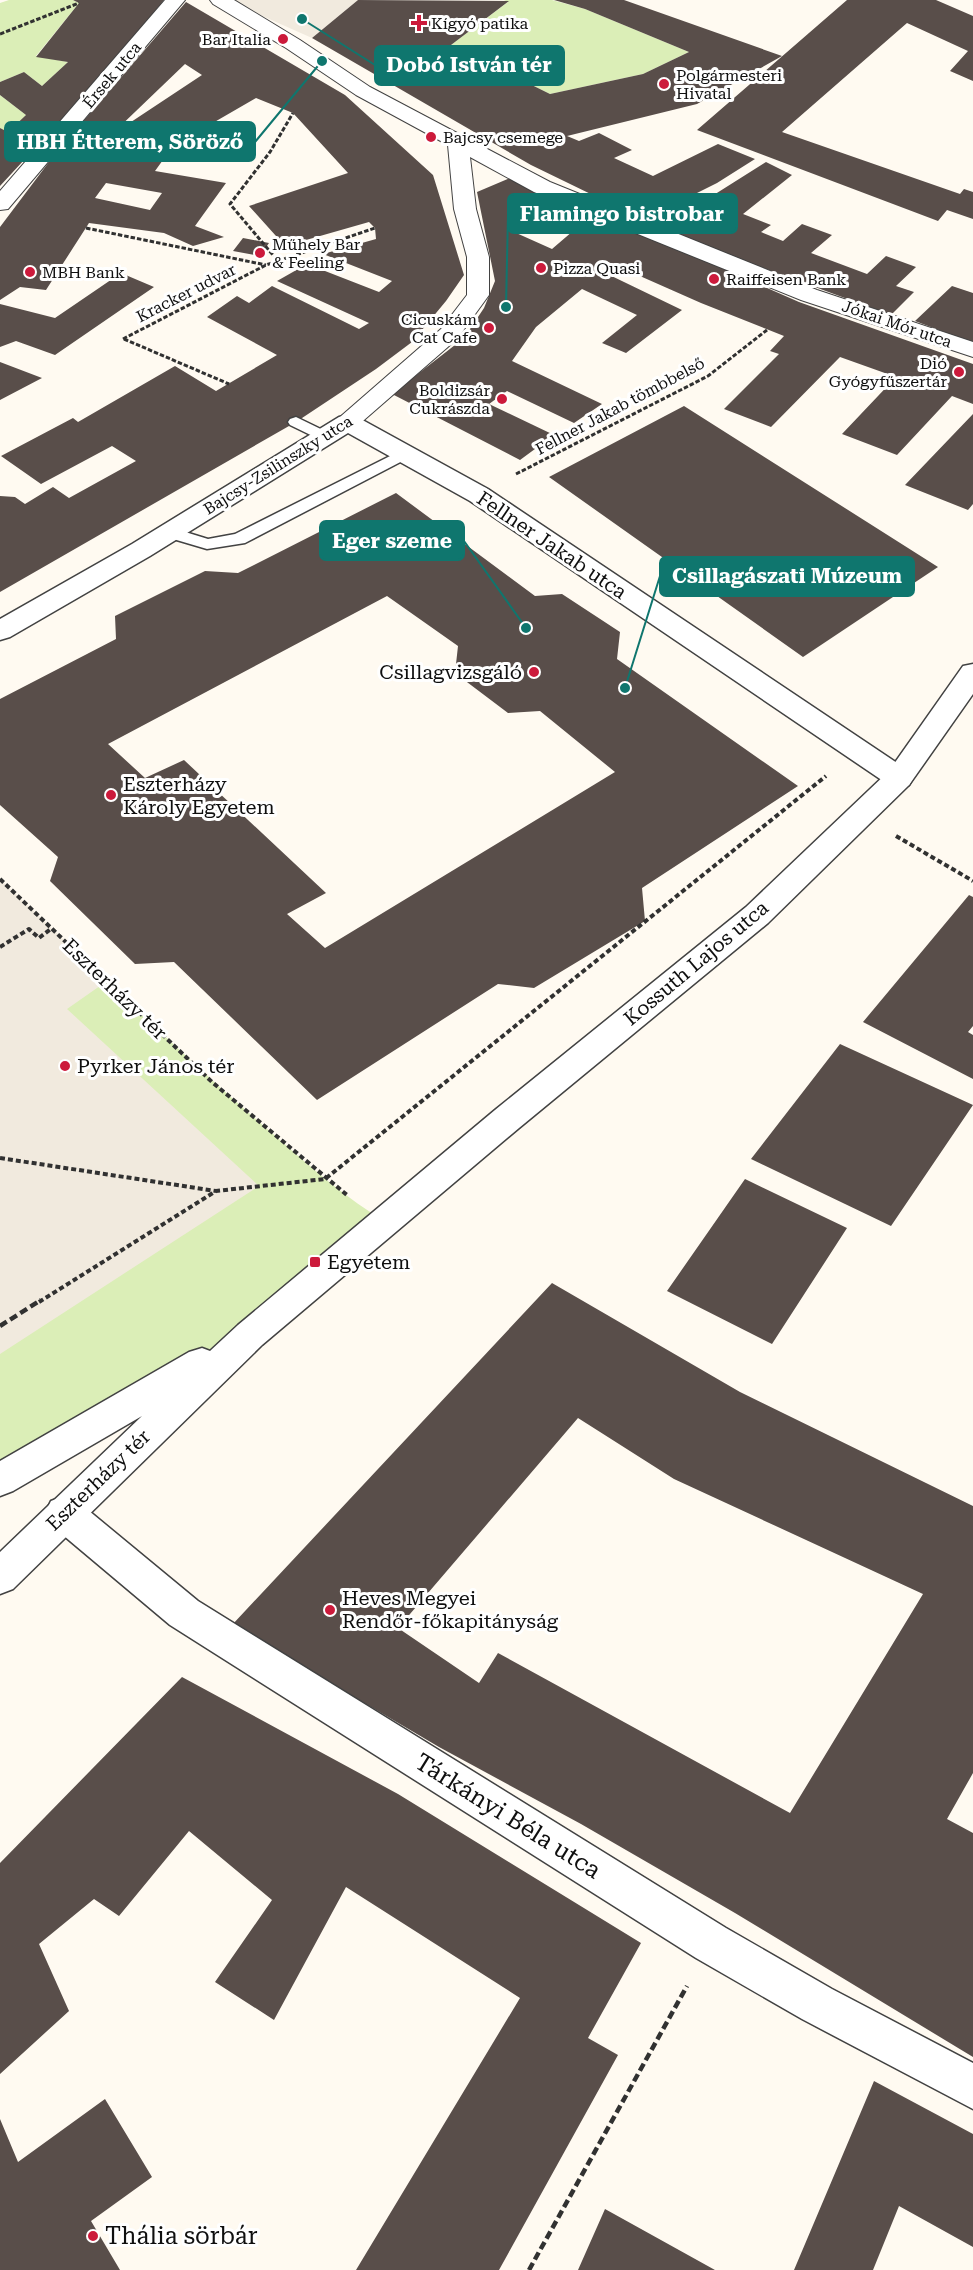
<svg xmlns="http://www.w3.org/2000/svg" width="973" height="2270" viewBox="0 0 973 2270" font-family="'Roboto Serif',serif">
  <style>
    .green { fill: #dbeeb7 }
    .plaza { fill: #f1eade }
    .building { fill: #594e4a; fill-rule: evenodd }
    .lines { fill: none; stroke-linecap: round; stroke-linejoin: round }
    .service-casing { stroke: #424242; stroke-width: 3 }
    .pedestrian-casing { stroke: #424242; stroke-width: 2 }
    .minor-casing { stroke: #424242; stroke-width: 3 }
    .tertiary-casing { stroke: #424242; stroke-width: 3 }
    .path-far2 { stroke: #313131; stroke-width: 3; stroke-dasharray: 4.5 2; stroke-linecap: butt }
    .path-far1 { stroke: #313131; stroke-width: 4; stroke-dasharray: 5 3; stroke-linecap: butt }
    .path { stroke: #313131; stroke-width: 4.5; stroke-dasharray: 8 4; stroke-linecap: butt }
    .service { fill: #fff; fill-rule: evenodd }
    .pedestrian { fill: #fff; fill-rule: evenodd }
    .minor { fill: #fff; fill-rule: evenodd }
    .tertiary { fill: #fff; fill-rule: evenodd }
    .poi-dot { fill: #cc1a3b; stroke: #fff; stroke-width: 2 }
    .labels { text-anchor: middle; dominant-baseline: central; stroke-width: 6; stroke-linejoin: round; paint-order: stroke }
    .far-poi-label { font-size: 16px; fill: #0f0f0f; stroke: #fff; text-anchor: start }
    .far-street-label { font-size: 16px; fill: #0f0f0f; stroke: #fff }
    .street-label { font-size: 20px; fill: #0f0f0f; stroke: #fff }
    .poi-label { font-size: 20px; fill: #0f0f0f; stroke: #fff; text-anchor: start }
    .near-street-label { font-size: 24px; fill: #0f0f0f; stroke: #fff }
    .near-poi-label { font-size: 24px; fill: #0f0f0f; stroke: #fff; text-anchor: start }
    .leader { fill: none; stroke: #0f766e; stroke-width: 2 }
    .callout-dot { fill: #0f766e; stroke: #fff; stroke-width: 2 }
    .callout { fill: #0f766e; stroke: #0f766e; stroke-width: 2 }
    .callout-label { font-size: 21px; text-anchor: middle; font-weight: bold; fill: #fff }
  </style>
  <rect width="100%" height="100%" fill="#fffaf1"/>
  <path class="green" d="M 9,0 L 73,0 L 79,3 L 36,56 L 68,62 L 42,86 L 24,72 L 0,82 L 0,3 Z
    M 504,0 L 552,0 L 585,9 L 689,52 L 643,74 L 550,94 L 451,45 L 508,2 Z
    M 0,95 L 26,115 L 8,132 L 0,128 Z
    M 107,981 C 164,1036 220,1089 280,1140 C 313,1169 347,1199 385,1221 L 250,1335 L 0,1480 L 0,1049 Z"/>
  <path class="plaza" d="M 226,0 L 358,0 L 312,38 Z
    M 2,881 L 107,981 L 67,1009 L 259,1186 L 0,1354 L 0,882 Z"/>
  <path class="building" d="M 73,0 L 164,0 L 109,68 L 0,186 L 0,128 L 8,132 L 26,115 L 0,95 L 0,82 L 24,72 L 42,86 L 68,62 L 36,57 L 79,3 Z
    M 358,0 L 509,1 L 451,45 L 550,94 L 643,74 L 689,52 L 585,9 L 554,0 L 624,0 L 782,56 L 697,104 L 567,136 L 579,141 L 599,133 L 632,150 L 614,158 L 653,176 L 718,144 L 755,159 L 717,183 L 689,197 L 701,203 L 766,162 L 792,175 L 743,214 L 771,225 L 761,232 L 783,241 L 802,224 L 832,235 L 811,253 L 867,274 L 886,256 L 916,267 L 896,286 L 914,292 L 891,315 L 704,246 L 607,205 L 603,200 L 531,165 L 312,38 Z
    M 847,0 L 936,0 L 973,16 L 973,81 L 950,71 L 968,51 L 907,23 L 782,132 L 960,194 L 964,189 L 973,192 L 973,219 L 947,210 L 938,221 L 697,130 Z
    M 186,2 L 345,95 L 433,175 L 464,275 L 446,301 L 412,342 L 376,369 L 296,422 L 0,592 L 0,496 L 15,497 L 25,504 L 53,487 L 69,498 L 136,461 L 112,446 L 41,484 L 1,456 L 73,418 L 78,422 L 175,366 L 216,391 L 277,355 L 207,317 L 237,296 L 249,303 L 272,286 L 359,329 L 369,323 L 277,281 L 307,264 L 379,292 L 392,281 L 323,254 L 376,239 L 375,228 L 369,222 L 285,246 L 249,206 L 348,173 L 293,113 L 256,98 L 173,146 L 155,171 L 226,183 L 195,226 L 224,237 L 193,246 L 164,233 L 89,223 L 46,290 L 20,287 L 0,300 L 0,227 L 55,154 ZM 185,64 L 202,75 L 131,122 L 149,128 L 132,140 L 111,135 ZM 106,183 L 162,193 L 150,210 L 95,198 Z
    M 510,178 L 625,225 L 799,302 L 973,364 L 973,404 L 952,396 L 897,455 L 842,434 L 896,377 L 840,357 L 771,427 L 724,409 L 779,354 L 770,351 L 784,336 L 701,303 L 606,261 L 595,268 L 682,310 L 626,353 L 602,343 L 637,315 L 582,289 L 536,327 L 512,361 L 602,404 L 574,423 L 507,391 L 489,404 L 554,435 L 520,460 L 392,394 L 464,338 L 484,308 L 495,281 L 477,192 ZM 539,217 L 573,231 L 552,249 L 514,232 Z
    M 243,238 L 269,243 L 260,256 L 233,251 Z
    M 121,273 L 154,287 L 55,355 L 16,341 L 0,347 L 0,304 L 55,318 Z
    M 952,286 L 973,293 L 973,343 L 915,321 Z
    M 0,362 L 42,378 L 0,400 Z
    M 684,406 L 938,567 L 803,657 L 549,477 Z
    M 973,414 L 973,504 L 968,510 L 905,485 Z
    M 396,493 L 535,596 L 562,594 L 620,632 L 617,659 L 798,786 L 642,888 L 645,921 L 534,988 L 498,984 L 317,1100 L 174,962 L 135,964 L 50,881 L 58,857 L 0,805 L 0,699 L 116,639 L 115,616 L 205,571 L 238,573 ZM 387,596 L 458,646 L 455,673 L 508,713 L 540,711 L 615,772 L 325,948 L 287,914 L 326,893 L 184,760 L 145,778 L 108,744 Z
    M 969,895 L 973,897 L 973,1026 L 968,1032 L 973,1035 L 973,1079 L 863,1022 Z
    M 840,1044 L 973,1105 L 891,1226 L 751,1159 Z
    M 745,1179 L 847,1228 L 772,1344 L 667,1291 Z
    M 552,1283 L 740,1392 L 973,1506 L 973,1773 L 947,1819 L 973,1833 L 973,2057 L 735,1913 L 581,1824 L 439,1747 L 232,1625 ZM 578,1418 L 674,1479 L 923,1594 L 790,1813 L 498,1653 L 479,1683 L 398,1628 Z
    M 182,1677 L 398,1794 L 641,1943 L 588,2038 L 618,2055 L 499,2270 L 356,2270 L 520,1998 L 346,1887 L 274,2020 L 215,1982 L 272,1900 L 189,1831 L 119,1916 L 94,1899 L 39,1944 L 69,2011 L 0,2074 L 0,1863 Z
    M 874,2081 L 973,2134 L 973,2247 L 899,2206 L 873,2270 L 794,2270 Z
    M 105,2099 L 152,2177 L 91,2221 L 120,2270 L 0,2270 L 0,2119 L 18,2162 Z
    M 605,2209 L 715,2270 L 578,2270 Z"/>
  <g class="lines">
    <defs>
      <path id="service" d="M 296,417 L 331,434 L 333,437 L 325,442 L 290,425 L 288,422 L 290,419 Z
        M 406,448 L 414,453 L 412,456 L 245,543 L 207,549 L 163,536 L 161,532 L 163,528 L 169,527 L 208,539 L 235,534 Z"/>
      <path id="pedestrian" d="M 165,0 L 185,0 L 8,209 L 0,210 L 0,191 Z
        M 210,0 L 234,0 L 300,40 L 370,87 L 550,182 L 817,290 L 973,342 L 973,357 L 801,300 L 534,192 L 470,157 L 476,209 L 489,257 L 489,295 L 457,339 L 356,427 L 348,429 L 340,427 L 336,422 L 340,417 L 441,329 L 467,295 L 467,257 L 454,209 L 448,145 L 356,95 L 286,48 L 213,4 Z"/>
      <path id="minor" d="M 348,415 L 357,417 L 488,489 L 909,771 L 913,778 L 909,785 L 899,788 L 889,785 L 470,501 L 348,433 L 150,556 L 10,637 L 0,640 L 0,619 L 132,544 L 339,417 Z
        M 64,1496 L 77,1501 L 198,1601 L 726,1928 L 832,1989 L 973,2063 L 973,2109 L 802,2019 L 696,1958 L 170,1625 L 51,1525 L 45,1513 L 51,1501 Z"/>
      <path id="tertiary" d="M 973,664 L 973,694 L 909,785 L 768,923 L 519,1128 L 262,1345 L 13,1589 L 0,1594 L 0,1552 L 142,1416 L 13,1491 L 0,1496 L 0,1461 L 189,1352 L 202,1348 L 210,1351 L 238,1325 L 495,1110 L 746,907 L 889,771 L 963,666 Z"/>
    </defs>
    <use href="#service" class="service-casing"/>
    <use href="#pedestrian" class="pedestrian-casing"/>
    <use href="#minor" class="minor-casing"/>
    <use href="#tertiary" class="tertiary-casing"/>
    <path class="path-far2" d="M 0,34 L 79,3
      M 86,228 L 266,265
      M 278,261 L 375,228
      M 123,339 L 266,265 L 278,261 L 230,204 L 270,152 L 293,113
      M 124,339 L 229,384
      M 516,474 L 708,376 L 767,330"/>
    <path class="path-far1" d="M 896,836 L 973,881
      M 0,879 L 212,1082 L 347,1195
      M 0,947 L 29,929 L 39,938 L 52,928
      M 0,1158 L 216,1191
      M 39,1302 L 216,1191 L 325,1179 L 826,776"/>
    <path class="path" d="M 0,1326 L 41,1300
      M 529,2270 L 687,1986"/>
    <use href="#service" class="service"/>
    <use href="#pedestrian" class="pedestrian"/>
    <use href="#minor" class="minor"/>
    <use href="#tertiary" class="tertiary"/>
  </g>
  <g class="poi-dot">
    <path d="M416 14h6v6h6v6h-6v6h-6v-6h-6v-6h6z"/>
    <circle cx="283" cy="39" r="6"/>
    <circle cx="664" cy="84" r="6"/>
    <circle cx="431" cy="137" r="6"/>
    <circle cx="260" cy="253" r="6"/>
    <circle cx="541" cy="268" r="6"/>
    <circle cx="30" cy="272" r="6"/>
    <circle cx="714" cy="279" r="6"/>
    <circle cx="489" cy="328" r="6"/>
    <circle cx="959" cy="372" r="6"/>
    <circle cx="502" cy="399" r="6"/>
    <circle cx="534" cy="672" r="6"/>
    <circle cx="111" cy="795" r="6"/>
    <circle cx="65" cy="1066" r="6"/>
    <rect x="309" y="1256" width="12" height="12" rx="3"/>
    <circle cx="330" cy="1610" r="6"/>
    <circle cx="93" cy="2236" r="6"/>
  </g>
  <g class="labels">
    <g class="far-poi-label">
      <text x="431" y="23">Kígyó patika</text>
      <text x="271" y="39" text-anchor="end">Bar Italia</text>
      <text x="676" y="75">Polgármesteri<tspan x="676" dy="18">Hivatal</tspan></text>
      <text x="443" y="137">Bajcsy csemege</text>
      <text x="272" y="244">Műhely Bar<tspan x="272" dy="18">&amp; Feeling</tspan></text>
      <text x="553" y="268">Pizza Quasi</text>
      <text x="42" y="272">MBH Bank</text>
      <text x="726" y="279">Raiffeisen Bank</text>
      <text x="477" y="319" text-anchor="end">Cicuskám<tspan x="477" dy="18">Cat Cafe</tspan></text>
      <text x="947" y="363" text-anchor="end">Dió<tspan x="947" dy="18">Gyógyfűszertár</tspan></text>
      <text x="490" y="390" text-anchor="end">Boldizsár<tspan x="490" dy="18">Cukrászda</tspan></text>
    </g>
    <g class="far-street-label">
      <text transform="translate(112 75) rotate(-50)">Érsek utca</text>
      <text transform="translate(186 293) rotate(-27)">Kracker udvar</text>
      <text transform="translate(897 324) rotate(19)">Jókai Mór utca</text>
      <text transform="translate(620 406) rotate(-28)">Fellner Jakab tömbbelső</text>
      <text transform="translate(278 465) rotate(-32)">Bajcsy-Zsilinszky utca</text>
    </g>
    <g class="street-label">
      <text transform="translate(552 545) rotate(34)">Fellner Jakab utca</text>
      <text transform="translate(696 963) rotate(-40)">Kossuth Lajos utca</text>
      <text transform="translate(115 989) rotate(44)">Eszterházy tér</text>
      <text transform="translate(98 1480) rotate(-44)">Eszterházy tér</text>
    </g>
    <g class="poi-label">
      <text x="522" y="672" text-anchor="end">Csillagvizsgáló</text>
      <text x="123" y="784">Eszterházy<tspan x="123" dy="23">Károly Egyetem</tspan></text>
      <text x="77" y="1066">Pyrker János tér</text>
      <text x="327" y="1262">Egyetem</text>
      <text x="342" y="1598">Heves Megyei<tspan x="342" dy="23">Rendőr-főkapitányság</tspan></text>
    </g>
    <g class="near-street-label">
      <text transform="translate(508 1816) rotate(32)">Tárkányi Béla utca</text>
    </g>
    <g class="near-poi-label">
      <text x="105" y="2236">Thália sörbár</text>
    </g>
  </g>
  <path class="leader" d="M302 19L375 65M322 61L255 142M506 307L508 214M526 628L464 541M625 688L660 576"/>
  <g class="callout-dot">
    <circle cx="302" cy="19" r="6"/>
    <circle cx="322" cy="61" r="6"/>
    <circle cx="506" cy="307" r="6"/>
    <circle cx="526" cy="628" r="6"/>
    <circle cx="625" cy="688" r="6"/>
  </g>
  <g class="callout">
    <rect x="375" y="46" width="189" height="39" rx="6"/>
    <rect x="5" y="122" width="250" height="39" rx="6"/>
    <rect x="508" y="194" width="229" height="39" rx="6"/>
    <rect x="320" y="521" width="144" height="39" rx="6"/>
    <rect x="660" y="557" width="254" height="39" rx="6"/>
  </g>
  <g class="callout-label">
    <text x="469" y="72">Dobó István tér</text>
    <text x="130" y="149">HBH Étterem, Söröző</text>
    <text x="622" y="221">Flamingo bistrobar</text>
    <text x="392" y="548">Eger szeme</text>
    <text x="787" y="583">Csillagászati Múzeum</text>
  </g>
</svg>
